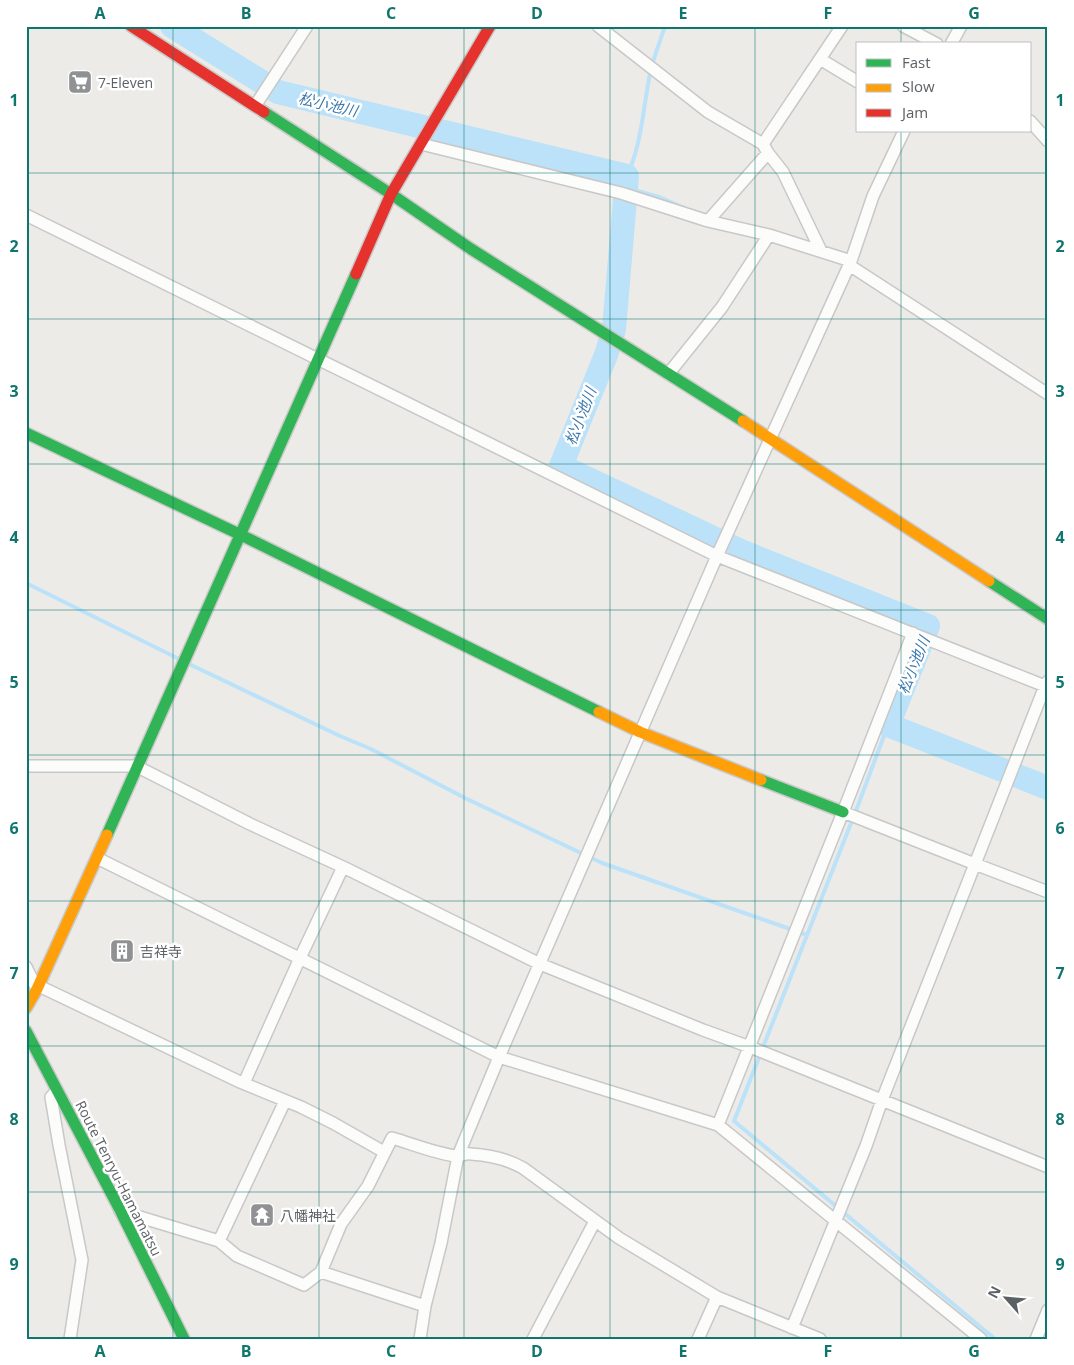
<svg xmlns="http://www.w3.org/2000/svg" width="1074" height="1365" viewBox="0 0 1074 1365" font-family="'Open Sans','Noto Sans JP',sans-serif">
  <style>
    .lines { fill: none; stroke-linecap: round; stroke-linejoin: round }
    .stream { stroke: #bbe2f8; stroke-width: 4 }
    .river { stroke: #bbe2f8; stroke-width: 24 }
    .street-casing { stroke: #c8c8c8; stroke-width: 14 }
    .fast-casing { stroke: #c9c9c9; stroke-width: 14 }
    .slow-casing { stroke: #c9c9c9; stroke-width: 14 }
    .jam-casing { stroke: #c9c9c9; stroke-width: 14 }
    .street { stroke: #fcfcfb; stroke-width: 11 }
    .fast { stroke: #30b455; stroke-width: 11 }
    .slow { stroke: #ff9f0a; stroke-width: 11 }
    .jam { stroke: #e5322d; stroke-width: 11 }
    .grid { fill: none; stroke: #0f766e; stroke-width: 1; stroke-opacity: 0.55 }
    .labels { text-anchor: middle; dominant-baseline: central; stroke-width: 5; stroke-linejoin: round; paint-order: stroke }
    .poi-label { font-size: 14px; fill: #5c6166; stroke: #fff; text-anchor: start }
    .street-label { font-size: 14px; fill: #5c6166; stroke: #fff }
    .water-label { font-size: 15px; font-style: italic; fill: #3b7aad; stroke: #fff }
    .neatline { fill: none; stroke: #0f766e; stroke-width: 2 }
    .grid-label { font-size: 16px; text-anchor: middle; font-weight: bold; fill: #0f766e }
  </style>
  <rect width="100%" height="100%" fill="#edebe7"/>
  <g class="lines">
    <path class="stream" d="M 555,169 L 588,178
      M 627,176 C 642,143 643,108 650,74 C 653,58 660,42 665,26
      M 623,187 L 659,197 L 687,209
      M 26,583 L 179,659
      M 187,663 L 340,736 L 371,749 L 465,798 L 602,863 L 807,935
      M 888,725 L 857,808 L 734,1121 L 995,1339"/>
    <path class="river" d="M 172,26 L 278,92 L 627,176 L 614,329 L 606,355 L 561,466 L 743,552 L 928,626 L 888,725 L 1048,788"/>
    <defs>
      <path id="street" d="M 598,26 L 708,112 L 763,144 L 768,153 L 783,172 L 821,251
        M 903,26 L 937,44
        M 951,44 L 961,26
        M 820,59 L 858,82
        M 255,106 L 307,26
        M 1030,121 L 1048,141
        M 421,144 L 621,193 L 708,221 L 769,235 L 851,261
        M 763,144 L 842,26
        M 26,215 L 717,556 L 1045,686 L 1048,681
        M 708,221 L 768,153
        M 849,265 L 1048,394
        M 669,373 L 722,307 L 769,235
        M 26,766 L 136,766 L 250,824 L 343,867 L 540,964 L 703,1030 L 750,1047 L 1048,1167
        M 843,812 L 975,864 L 1045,686
        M 97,858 L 499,1057 L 718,1125 L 981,1339
        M 26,967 L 37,989
        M 39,986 L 240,1082 L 301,1107 L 333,1123 L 384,1152
        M 244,1083 L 300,958 L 343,867
        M 57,1091 L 51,1097 L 59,1145 L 82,1260 L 70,1339
        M 718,1125 L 843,812 L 913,633
        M 120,1211 L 219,1241 L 237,1256 L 304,1285 L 321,1272 L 341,1224 L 368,1186 L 392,1138 C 413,1144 434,1153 456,1156 C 461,1156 466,1153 471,1154 C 489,1155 507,1159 523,1168 L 619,1238 L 717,1297
        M 219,1241 L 285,1101
        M 321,1272 L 425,1306 L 441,1243 L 458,1156 L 499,1057 L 717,556 L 851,261 L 873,196 L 904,131
        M 792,1328 L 866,1146 L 882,1100 L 975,864 L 1048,892
        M 420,1339 L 425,1306
        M 533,1339 L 595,1221
        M 698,1339 L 717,1297 L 820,1339
        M 1036,1339 L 1048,1310"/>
      <path id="fast" d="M 264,112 L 391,194 L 471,249 L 743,421
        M 26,433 L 239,534 L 599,712
        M 989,581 L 1048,619
        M 761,780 L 843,812
        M 107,835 L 356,274
        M 26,1031 L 120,1210 L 184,1339"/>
      <path id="slow" d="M 743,421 L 989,581
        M 599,712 L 640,732 L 761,780
        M 26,1008 L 37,989 L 107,835"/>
      <path id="jam" d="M 131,26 L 264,112
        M 356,274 L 391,194 L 490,26"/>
    </defs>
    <use href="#street" class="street-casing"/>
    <use href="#fast" class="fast-casing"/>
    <use href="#slow" class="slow-casing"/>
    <use href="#jam" class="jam-casing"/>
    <use href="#street" class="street"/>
    <use href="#fast" class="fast"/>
    <use href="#slow" class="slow"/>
    <use href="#jam" class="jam"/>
  </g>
  <path class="grid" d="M 173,26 L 173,1339M 319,26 L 319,1339M 464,26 L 464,1339M 610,26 L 610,1339M 755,26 L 755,1339M 901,26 L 901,44M 901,131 L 901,1339M 26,173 L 1048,173M 26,319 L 1048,319M 26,464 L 1048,464M 26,610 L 1048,610M 26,755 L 1048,755M 26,901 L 1048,901M 26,1046 L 1048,1046M 26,1192 L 1048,1192"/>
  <defs>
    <symbol id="supermarket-square" viewBox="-11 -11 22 22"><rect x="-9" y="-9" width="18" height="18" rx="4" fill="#8f9193" stroke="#fff"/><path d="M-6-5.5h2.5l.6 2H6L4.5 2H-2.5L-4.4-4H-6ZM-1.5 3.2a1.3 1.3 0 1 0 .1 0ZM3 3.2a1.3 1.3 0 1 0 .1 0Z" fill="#fff"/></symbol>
    <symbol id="building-square" viewBox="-11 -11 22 22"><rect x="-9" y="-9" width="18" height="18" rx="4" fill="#8f9193" stroke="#fff"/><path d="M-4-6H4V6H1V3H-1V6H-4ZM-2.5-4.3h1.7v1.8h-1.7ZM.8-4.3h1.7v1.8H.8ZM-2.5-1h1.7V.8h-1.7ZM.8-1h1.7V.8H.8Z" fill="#fff"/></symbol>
    <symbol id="temple-square" viewBox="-11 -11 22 22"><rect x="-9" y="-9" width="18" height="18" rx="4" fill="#8f9193" stroke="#fff"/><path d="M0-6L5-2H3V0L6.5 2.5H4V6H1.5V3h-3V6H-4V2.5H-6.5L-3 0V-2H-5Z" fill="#fff"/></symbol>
  </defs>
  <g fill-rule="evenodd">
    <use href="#supermarket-square" x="66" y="68" width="28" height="28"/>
    <use href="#building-square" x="108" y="937" width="28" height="28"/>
    <use href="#temple-square" x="248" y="1201" width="28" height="28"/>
  </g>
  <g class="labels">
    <g class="poi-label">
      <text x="98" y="82">7-Eleven</text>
      <text x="140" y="951">吉祥寺</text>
      <text x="280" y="1215">八幡神社</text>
    </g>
    <g class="street-label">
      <text transform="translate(119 1178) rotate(63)">Route Tenryu-Hamamatsu</text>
    </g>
    <g class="water-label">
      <text transform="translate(328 104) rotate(13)">松小池川</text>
      <text transform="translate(580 416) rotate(-69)">松小池川</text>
      <text transform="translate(913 665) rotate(-68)">松小池川</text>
    </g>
  </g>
  <rect width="1074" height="1365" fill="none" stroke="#ffffff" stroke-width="55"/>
  <rect x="856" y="42" width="175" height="90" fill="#ffffff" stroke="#bec0c2"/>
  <rect x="866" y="59" width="25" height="8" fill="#30b455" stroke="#bec0c2"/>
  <text x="902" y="68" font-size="15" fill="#5c6166">Fast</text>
  <rect x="866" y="84" width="25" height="8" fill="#ff9f0a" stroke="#bec0c2"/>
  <text x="902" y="92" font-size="15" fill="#5c6166">Slow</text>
  <rect x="866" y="109" width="25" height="8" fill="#e5322d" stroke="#bec0c2"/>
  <text x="902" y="118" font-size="15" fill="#5c6166">Jam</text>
  <g transform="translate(1006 1298) rotate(297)" stroke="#ffffff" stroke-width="4" paint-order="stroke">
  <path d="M0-4L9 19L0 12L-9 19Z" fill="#5c6166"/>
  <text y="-8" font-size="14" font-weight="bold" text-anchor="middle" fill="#5c6166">N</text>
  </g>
  <rect x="28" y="28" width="1018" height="1310" class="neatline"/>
  <g class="grid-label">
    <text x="100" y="19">A</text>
    <text x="246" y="19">B</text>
    <text x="391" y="19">C</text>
    <text x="537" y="19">D</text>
    <text x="683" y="19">E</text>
    <text x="828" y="19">F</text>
    <text x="974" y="19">G</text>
    <text x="14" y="106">1</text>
    <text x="1060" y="106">1</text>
    <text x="14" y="252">2</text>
    <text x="1060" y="252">2</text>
    <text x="14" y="397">3</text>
    <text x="1060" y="397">3</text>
    <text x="14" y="543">4</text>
    <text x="1060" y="543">4</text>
    <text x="14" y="688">5</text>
    <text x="1060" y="688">5</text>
    <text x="14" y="834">6</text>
    <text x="1060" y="834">6</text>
    <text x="14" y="979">7</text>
    <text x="1060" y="979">7</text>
    <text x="14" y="1125">8</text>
    <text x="1060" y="1125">8</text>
    <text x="14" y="1270">9</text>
    <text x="1060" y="1270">9</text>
    <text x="100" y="1357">A</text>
    <text x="246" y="1357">B</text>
    <text x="391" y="1357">C</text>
    <text x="537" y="1357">D</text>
    <text x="683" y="1357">E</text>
    <text x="828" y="1357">F</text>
    <text x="974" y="1357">G</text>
  </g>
</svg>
